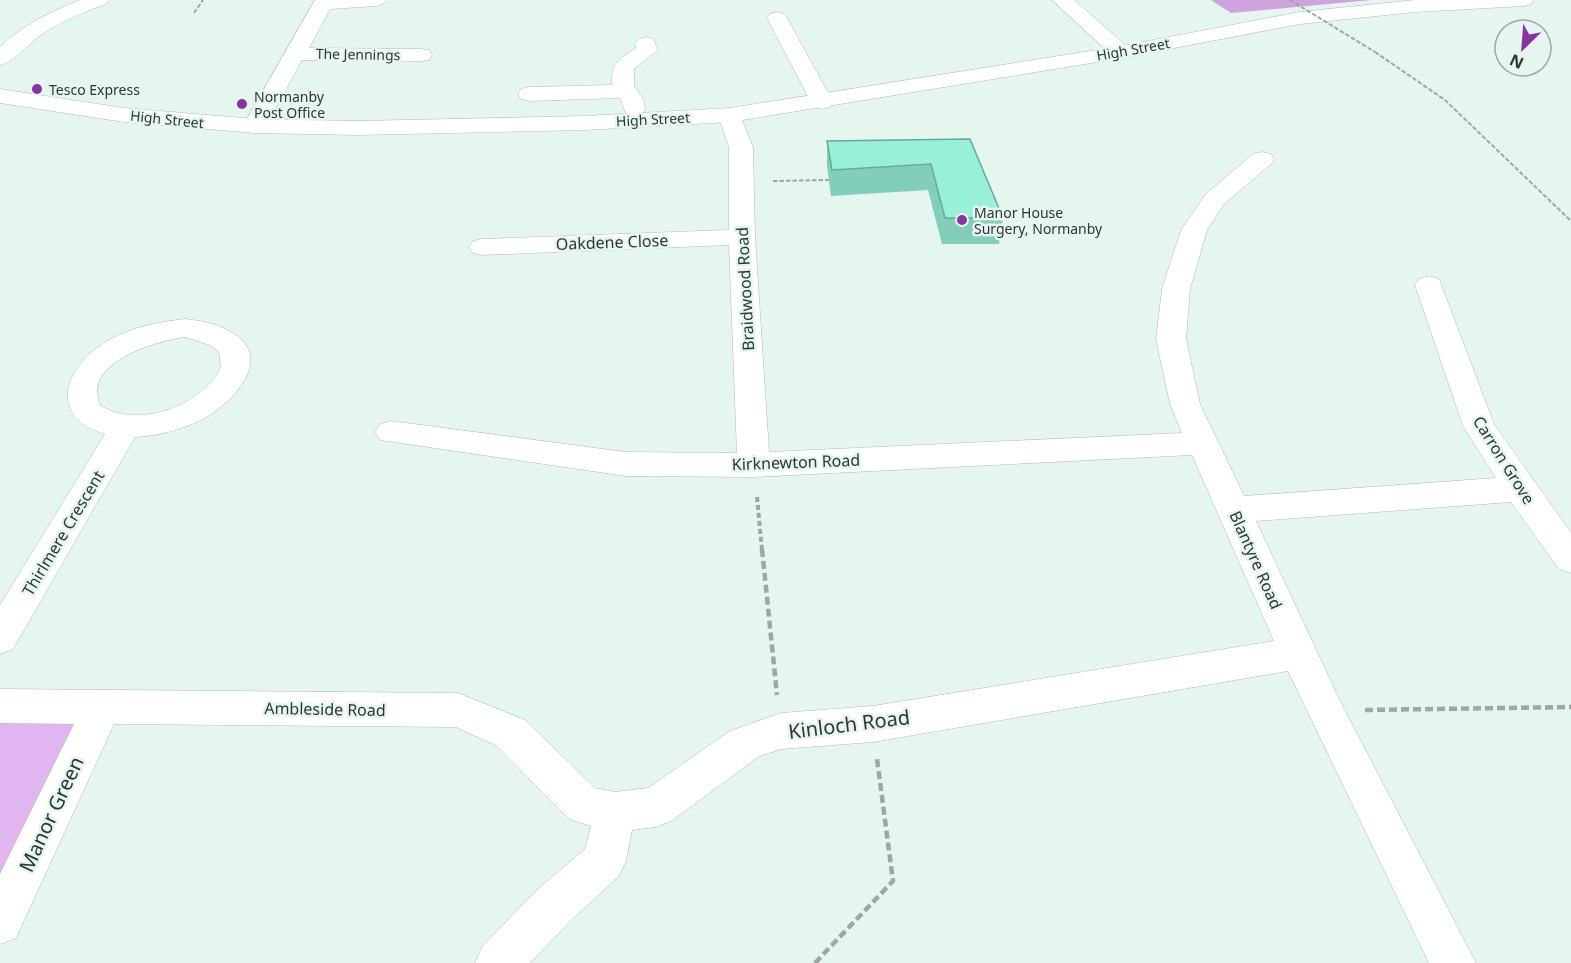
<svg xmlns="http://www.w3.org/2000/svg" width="1571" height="963" viewBox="0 0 1571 963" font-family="'Noto Sans',sans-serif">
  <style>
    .green { fill: #e1b5f0 }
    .forest { fill: #cfa3de }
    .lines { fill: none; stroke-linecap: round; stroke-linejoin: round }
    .minor-casing { stroke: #acbcb7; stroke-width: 1 }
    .major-casing { stroke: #acbcb7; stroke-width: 1 }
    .path-far2 { stroke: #9ca8a4; stroke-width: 2; stroke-dasharray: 4.5 2; stroke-linecap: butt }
    .path-far1 { stroke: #9ca8a4; stroke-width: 4; stroke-dasharray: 5 3; stroke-linecap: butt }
    .path { stroke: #9ca8a4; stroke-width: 4.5; stroke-dasharray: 8 4; stroke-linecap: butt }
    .minor { fill: #fff; fill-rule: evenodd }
    .major { fill: #fff; fill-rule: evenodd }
    .path-bridge { stroke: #9ca8a4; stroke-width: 2; stroke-dasharray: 4.5 2; stroke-linecap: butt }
    .wall { fill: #81cfba }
    .building { fill: #96f1d8; stroke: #69a997; stroke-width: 1.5 }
    .poi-dot { fill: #8733a1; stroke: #e5f5f0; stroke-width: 2 }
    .labels { text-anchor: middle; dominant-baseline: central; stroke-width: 5; stroke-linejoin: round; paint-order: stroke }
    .far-street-label { font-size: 14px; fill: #303634; stroke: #e5f5f0 }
    .far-poi-label { font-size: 14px; fill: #303634; stroke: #e5f5f0; text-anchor: start }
    .street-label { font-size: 16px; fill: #303634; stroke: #e5f5f0 }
    .near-street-label { font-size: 20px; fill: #303634; stroke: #e5f5f0 }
  </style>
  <rect width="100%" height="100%" fill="#e5f5f0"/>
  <path class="green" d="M 85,711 L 0,886 L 0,718 Z"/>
  <path class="forest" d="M 1211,0 L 1371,0 L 1231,13 Z"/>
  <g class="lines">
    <defs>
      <path id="minor" d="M 80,0 L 109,0 L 106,4 C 84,12 61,21 41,35 C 28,44 15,62 0,65 L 0,47 C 23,25 51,11 80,0 Z
        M 315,0 L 386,0 L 383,4 L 376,6 L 330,9 L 309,48 L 421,49 L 429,50 L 432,55 L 429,60 L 421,61 L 302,60 L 263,131 L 255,133 L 247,131 L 243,126 Z
        M 1052,0 L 1074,0 L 1133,52 L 1130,57 L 1122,58 L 1114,57 Z
        M 777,12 L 784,14 L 787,18 L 833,102 L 830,107 L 822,109 L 814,107 L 811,102 L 767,18 L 770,14 Z
        M 646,37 L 653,39 L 658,50 L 634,69 L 634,86 L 644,101 L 645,109 L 642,114 L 634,116 L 626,114 L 620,98 L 529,101 L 521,99 L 518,94 L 521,89 L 529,87 L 612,85 C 612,61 617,61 636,48 L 635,43 L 639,39 Z
        M 730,108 L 738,110 L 753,147 L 755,237 L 769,452 L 1182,433 L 1170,404 L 1156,339 L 1162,289 L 1181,230 L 1206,194 L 1253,154 L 1262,152 L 1271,154 L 1274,159 L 1271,164 L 1224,204 L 1207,230 L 1190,289 L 1186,339 L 1200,404 L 1244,496 L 1496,478 L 1463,426 L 1415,285 L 1419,279 L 1429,276 L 1439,279 L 1494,424 L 1571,533 L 1571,573 L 1559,569 L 1511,502 L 1256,521 L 1339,699 L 1476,963 L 1429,963 L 1288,671 L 873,742 L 781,749 L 758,757 L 671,821 L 656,827 L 632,830 L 626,861 L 619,876 L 570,921 L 530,963 L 475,963 L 482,947 L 538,889 L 585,849 L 591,826 L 569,819 L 497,746 L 456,727 L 114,724 L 16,938 L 0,944 L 0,874 L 74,724 L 0,723 L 0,689 L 458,693 L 525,720 L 595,788 L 615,792 L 648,788 L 730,731 L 781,713 L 873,706 L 1274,641 L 1192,455 L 754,477 L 626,476 L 380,440 L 375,432 L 380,424 L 391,421 L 626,452 L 737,453 L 729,245 L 482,255 L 473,253 L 469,247 L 473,241 L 482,239 L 729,230 L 729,147 L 718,115 L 722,110 Z
        M 185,319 C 200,321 216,323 229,331 C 278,356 232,405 201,420 C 181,430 157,436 135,437 L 13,649 L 0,654 L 0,605 L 105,434 C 45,416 66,364 109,340 C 132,327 159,322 185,319 ZM 185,337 L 210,345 L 219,352 L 221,367 C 204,406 135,430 100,405 C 82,362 156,341 185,337 Z"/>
      <path id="major" d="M 1415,0 L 1534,0 L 1531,4 L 1524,6 L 1415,12 L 1300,24 L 1122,58 L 730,122 L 585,130 L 358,135 L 255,133 L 124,122 L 0,103 L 0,89 L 124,108 L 255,119 L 358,121 L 585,116 L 730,108 L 1122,46 L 1300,12 Z"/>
    </defs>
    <use href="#minor" class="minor-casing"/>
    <use href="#major" class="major-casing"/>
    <path class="path-far2" d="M 194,13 L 203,0
      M 1375,52 L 1445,100 L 1571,221
      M 773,181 L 829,180"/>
    <path class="path-far1" d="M 757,497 L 762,550"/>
    <path class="path" d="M 762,549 L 777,695
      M 1365,710 L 1571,707
      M 815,963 L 893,881 L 877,759"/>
    <use href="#minor" class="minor"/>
    <use href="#major" class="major"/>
    <path class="path-bridge" d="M 1290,0 L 1375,52"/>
  </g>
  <path class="wall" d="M 970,139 L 1003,218 L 999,244 L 942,244 L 928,190 L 831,196 L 827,166 L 827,141 Z"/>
  <path class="building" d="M 970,139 L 1003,218 L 945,218 L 931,164 L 832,170 L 827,141 Z"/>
  <g class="poi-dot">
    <circle cx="37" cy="89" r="6"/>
    <circle cx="242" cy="104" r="6"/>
    <circle cx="962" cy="220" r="6"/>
  </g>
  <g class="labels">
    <g class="far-street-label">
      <text transform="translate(1133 49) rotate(-10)">High Street</text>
      <text transform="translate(358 54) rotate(1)">The Jennings</text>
      <text transform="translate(167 119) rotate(6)">High Street</text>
      <text transform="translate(653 119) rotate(-3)">High Street</text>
    </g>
    <g class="far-poi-label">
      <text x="49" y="89">Tesco Express</text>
      <text x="254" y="96">Normanby<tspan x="254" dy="16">Post Office</tspan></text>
      <text x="974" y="212">Manor House<tspan x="974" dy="16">Surgery, Normanby</tspan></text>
    </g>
    <g class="street-label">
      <text transform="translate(612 242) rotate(-2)">Oakdene Close</text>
      <text transform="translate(745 289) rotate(-93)">Braidwood Road</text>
      <text transform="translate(1504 460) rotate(58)">Carron Grove</text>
      <text transform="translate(796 462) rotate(-2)">Kirknewton Road</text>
      <text transform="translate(63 533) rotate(-59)">Thirlmere Crescent</text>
      <text transform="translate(1256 560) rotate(66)">Blantyre Road</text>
      <text transform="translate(325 709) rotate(1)">Ambleside Road</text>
    </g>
    <g class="near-street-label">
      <text transform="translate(849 724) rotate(-7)">Kinloch Road</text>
      <text transform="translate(51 814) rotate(-65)">Manor Green</text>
    </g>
  </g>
  <g transform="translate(1523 48) rotate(205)"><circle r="28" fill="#e5f5f0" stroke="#9da9a5" stroke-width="1.5"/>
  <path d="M0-4.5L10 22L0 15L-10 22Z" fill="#8733a1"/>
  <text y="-9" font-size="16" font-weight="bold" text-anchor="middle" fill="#303634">N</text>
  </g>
</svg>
